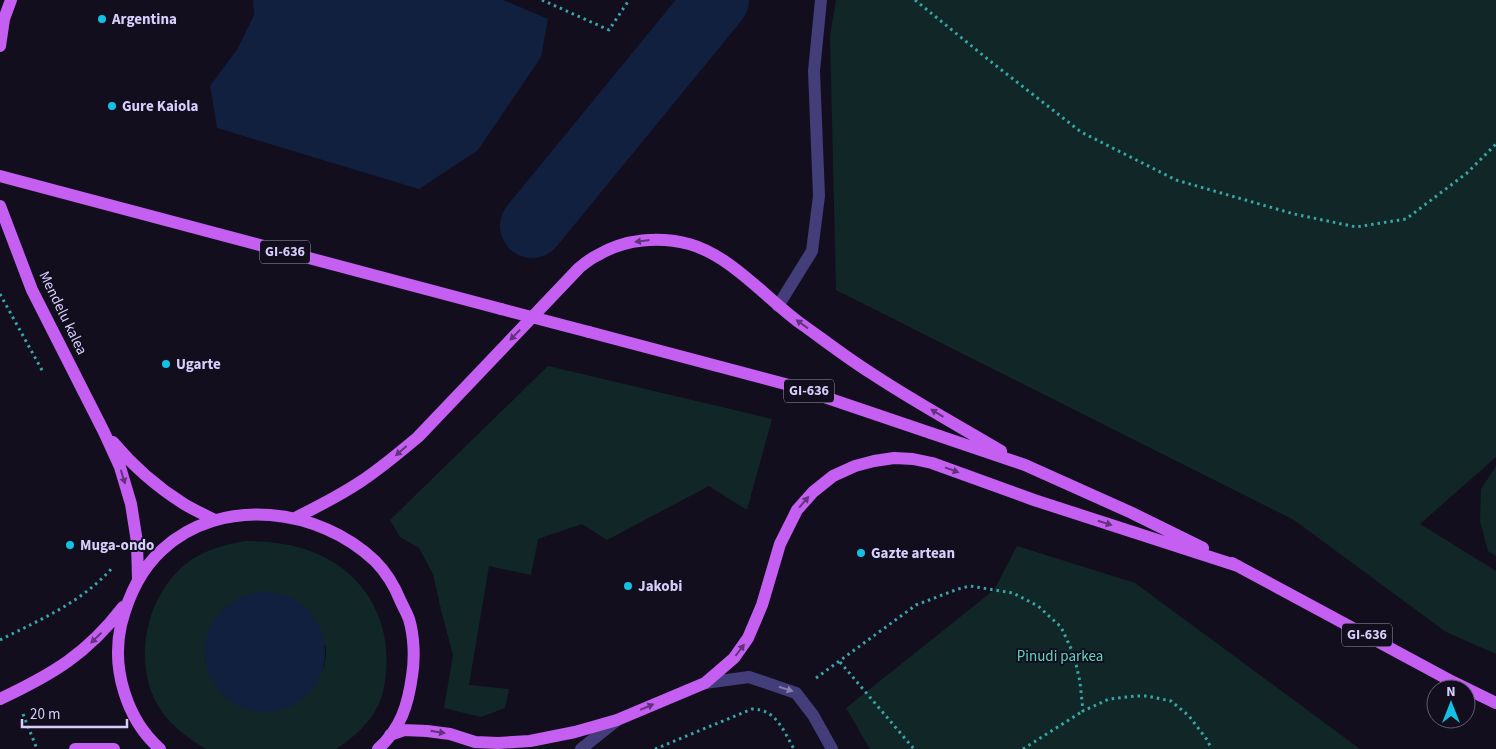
<svg xmlns="http://www.w3.org/2000/svg" width="1496" height="749" viewBox="0 0 1496 749" font-family="'Source Sans 3',sans-serif">
  <style>
    .green { fill: #112727; fill-rule: evenodd }
    .water { fill: #11203f }
    .lines { fill: none; stroke-linecap: round; stroke-linejoin: round }
    .river { stroke: #11203f; stroke-width: 64 }
    .path { stroke: #37a6a7; stroke-width: 3; stroke-dasharray: 2.5 4; stroke-linecap: butt }
    .minor { stroke: #433d79; stroke-width: 12 }
    .major { stroke: #c45ff2; stroke-width: 12 }
    .major-bridge { stroke: #c45ff2; stroke-width: 12 }
    .oneway { fill: #62327d }
    .oneway2 { fill: #867fb4 }
    .poi-dot { fill: #12c1e3; stroke: #120e1e; stroke-width: 2 }
    .labels { text-anchor: middle; dominant-baseline: central; stroke-width: 4; stroke-linejoin: round; paint-order: stroke }
    .shield { fill: #120e1e; stroke: #9c95b9; stroke-width: 1 }
    .shield-label { font-size: 14px; font-weight: bold; fill: #d7cffb }
    .poi-label { font-size: 15px; font-weight: bold; fill: #d7cffb; stroke: #120e1e; text-anchor: start }
    .street-label { font-size: 15px; fill: #d7cffb; stroke: #120e1e }
    .park-label { font-size: 15px; fill: #61d4bf; stroke: #120e1e }
  </style>
  <rect width="100%" height="100%" fill="#120e1e"/>
  <path class="green" d="M 836,0 L 1496,0 L 1496,457 L 1420,524 L 1496,571 L 1496,654 L 1446,632 L 1294,520 L 836,290 L 830,36 Z
    M 548,366 L 772,419 L 747,510 L 709,486 L 607,540 L 582,524 L 538,539 L 531,575 L 489,566 L 469,685 L 509,689 L 505,708 L 481,717 L 444,708 L 453,655 L 442,614 L 433,574 L 419,548 L 400,537 L 390,520 Z
    M 1496,466 L 1496,556 L 1488,551 L 1480,521 L 1481,489 Z
    M 245,541 C 278,541 311,546 339,566 C 376,592 392,636 385,680 C 384,688 382,698 378,706 C 369,724 353,738 336,749 L 206,749 C 189,739 174,728 162,712 C 130,666 145,592 191,560 C 207,549 226,545 245,541 ZM 326,645 L 326,656 L 324,667 L 212,680 L 205,659 Z
    M 1017,546 L 1135,583 L 1360,749 L 870,749 L 846,708 L 994,590 Z"/>
  <path class="water" d="M 253,0 L 503,0 L 548,19 L 541,57 L 478,150 L 419,189 L 217,128 L 210,86 L 238,48 L 254,15 Z
    M205 652a60 60 0 1 1 120 0a60 60 0 1 1-120 0Z"/>
  <g class="lines">
    <path class="river" d="M 532,226 L 717,0"/>
    <path class="path" d="M 542,0 L 609,30 L 629,0
      M 915,0 L 990,61 L 1081,132 L 1176,180 L 1294,214 L 1356,227 L 1406,219 L 1467,173 L 1496,144
      M 0,294 L 43,372
      M 0,640 C 41,619 81,603 112,568
      M 840,662 L 914,749
      M 816,678 L 916,605 L 958,589 L 970,586 L 1013,593 L 1038,606 L 1061,627 L 1074,655 L 1080,682 L 1083,711 L 1109,699 L 1135,696 L 1147,696 L 1171,701 L 1189,716 L 1208,741 L 1211,749
      M 23,714 L 37,749
      M 655,749 L 752,709 C 776,709 783,730 794,749
      M 1023,749 L 1083,711"/>
    <path class="minor" d="M 778,306 L 812,251 L 819,196 L 814,71 L 821,0
      M 705,683 L 749,677 L 796,693 L 813,715 L 832,749
      M 581,749 L 616,721"/>
    <path class="major" d="M 0,46 L 4,19 L 11,0
      M 0,176 L 501,309
      M 0,206 L 32,290 L 104,432 L 120,467 L 131,504 L 137,542 L 138,580
      M 589,332 L 789,385 L 1025,465 L 1132,513 L 1203,548
      M 113,442 C 133,466 157,487 184,504 C 194,510 205,515 215,520
      M 295,518 C 317,507 339,496 360,482 C 380,469 399,453 418,437 L 579,268 C 585,263 591,258 598,255 C 625,239 659,236 689,244 C 730,255 766,298 800,323 C 824,340 848,359 874,375 C 915,402 959,426 1001,451
      M 1232,563 L 1453,682 L 1496,703
      M 0,699 C 53,674 87,654 123,607
      M 390,735 L 404,730 L 427,731 L 450,734 L 475,742 L 498,743 L 530,741 L 575,732 L 617,720 L 705,683 L 734,658 L 748,638 L 762,605 L 780,544 L 797,510 L 813,492 L 833,476 L 855,466 L 874,461 L 894,458 L 913,459 L 932,463 L 1034,500 L 1238,566
      M 75,749 L 114,749
      M 160,749 C 127,720 111,669 121,625 C 128,597 140,570 162,550 C 221,495 320,508 375,561 C 387,573 395,587 401,602 C 404,608 407,614 409,619 C 414,636 415,658 412,676 C 408,705 401,728 378,749"/>
    <path class="major-bridge" d="M 501,309 L 589,332"/>
  </g>
  <defs><path id="oneway-solid" d="M-6-.8H1V-3.2L6.5 0L1 3.2V.8H-6Z" transform="scale(1.25)"/></defs>
  <g class="oneway">
    <use href="#oneway-solid" transform="translate(642 241) rotate(173)"/>
    <use href="#oneway-solid" transform="translate(802 324) rotate(-144)"/>
    <use href="#oneway-solid" transform="translate(515 335) rotate(134)"/>
    <use href="#oneway-solid" transform="translate(937 413) rotate(-149)"/>
    <use href="#oneway-solid" transform="translate(401 451) rotate(139)"/>
    <use href="#oneway-solid" transform="translate(952 470) rotate(20)"/>
    <use href="#oneway-solid" transform="translate(123 477) rotate(73)"/>
    <use href="#oneway-solid" transform="translate(804 502) rotate(-49)"/>
    <use href="#oneway-solid" transform="translate(1105 523) rotate(18)"/>
    <use href="#oneway-solid" transform="translate(96 638) rotate(136)"/>
    <use href="#oneway-solid" transform="translate(740 650) rotate(-53)"/>
    <use href="#oneway-solid" transform="translate(647 707) rotate(-23)"/>
    <use href="#oneway-solid" transform="translate(438 732) rotate(9)"/>
  </g>
  <use class="oneway2" href="#oneway-solid" transform="translate(786 689) rotate(18)"/>
  <g class="poi-dot">
    <circle cx="102" cy="19" r="5"/>
    <circle cx="112" cy="106" r="5"/>
    <circle cx="166" cy="364" r="5"/>
    <circle cx="70" cy="545" r="5"/>
    <circle cx="861" cy="553" r="5"/>
    <circle cx="628" cy="586" r="5"/>
  </g>
  <g class="labels">
    <g class="shield">
      <rect x="260" y="240.5" width="50" height="23" rx="4"/>
      <rect x="784" y="379.5" width="50" height="23" rx="4"/>
      <rect x="1342" y="623.5" width="50" height="23" rx="4"/>
    </g>
    <g class="shield-label">
      <text x="285" y="252">GI-636</text>
      <text x="809" y="391">GI-636</text>
      <text x="1367" y="635">GI-636</text>
    </g>
    <g class="poi-label">
      <text x="112" y="19">Argentina</text>
      <text x="122" y="106">Gure Kaiola</text>
      <text x="176" y="364">Ugarte</text>
      <text x="80" y="545">Muga-ondo</text>
      <text x="871" y="553">Gazte artean</text>
      <text x="638" y="586">Jakobi</text>
    </g>
    <g class="street-label">
      <text transform="translate(63 313) rotate(64)">Mendelu kalea</text>
    </g>
    <g class="park-label">
      <text x="1060" y="656">Pinudi parkea</text>
    </g>
  </g>
  <g transform="translate(1451 704)"><circle r="24" fill="#120e1e" stroke="#615b76"/>
  <path d="M0-4L9 19L0 12L-9 19Z" fill="#12c1e3"/>
  <text y="-8" font-size="14" font-weight="bold" text-anchor="middle" fill="#d7cffb">N</text>
  </g>
  <path d="M22 719v8h105v-8" fill="none" stroke="#d7cffb" stroke-width="2.5"/>
  <text x="30" y="719" font-size="15" fill="#d7cffb" stroke="#120e1e" stroke-width="4" paint-order="stroke">20 m</text>
</svg>
